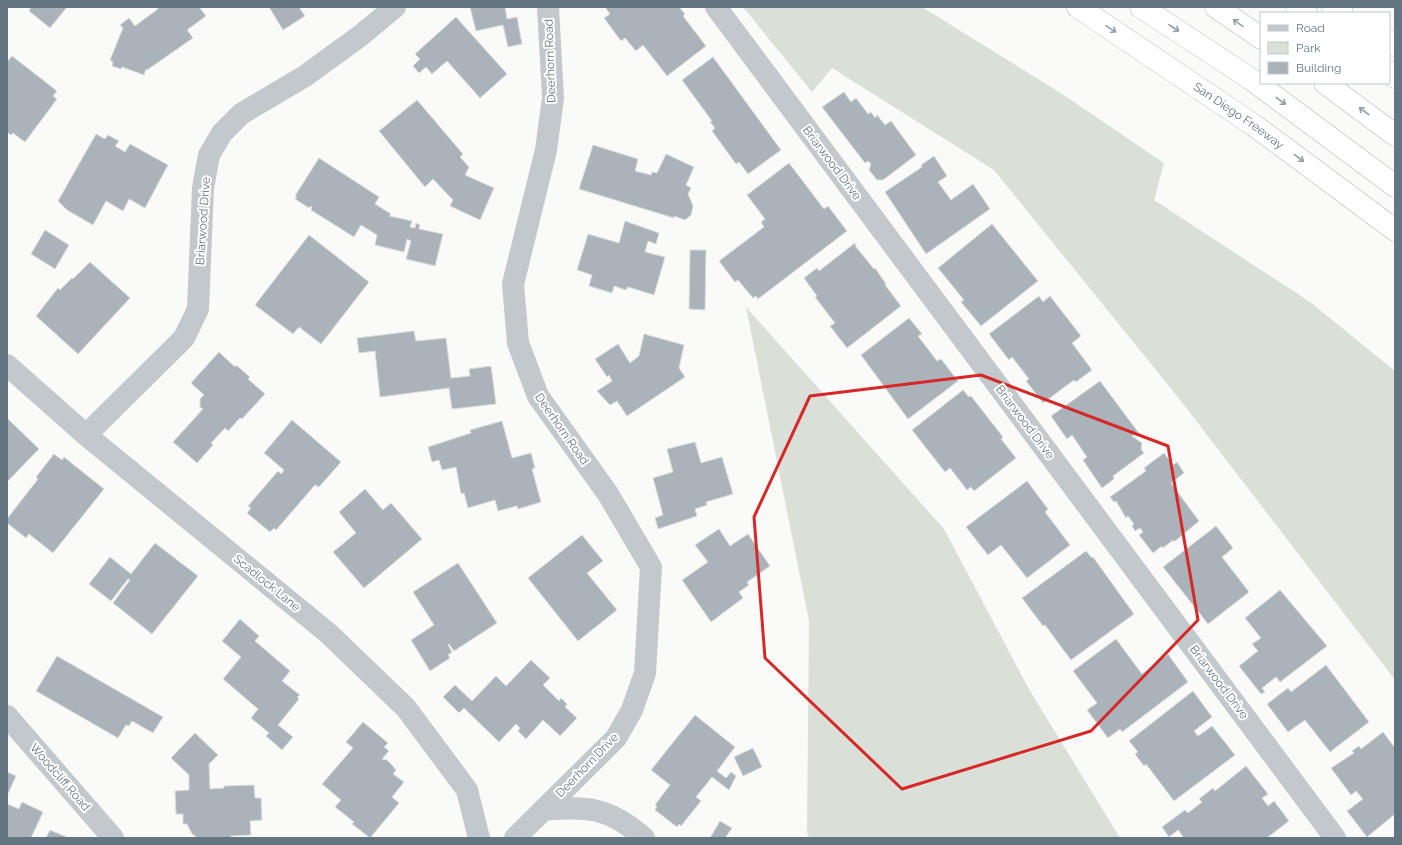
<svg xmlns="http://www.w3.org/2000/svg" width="1402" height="845" viewBox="0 0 1402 845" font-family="Raleway,sans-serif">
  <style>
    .green { fill: #dadfd7 }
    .building { fill: #aab3b9; stroke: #dcdcda }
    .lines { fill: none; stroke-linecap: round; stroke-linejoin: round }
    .highway-casing { stroke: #b4b9bd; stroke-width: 23 }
    .minor { stroke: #c3c8cc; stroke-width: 22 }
    .highway { stroke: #fff; stroke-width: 22 }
    .oneway { stroke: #939fa8 }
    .marked { fill: none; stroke: #d62828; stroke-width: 3; stroke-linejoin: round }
    .labels { text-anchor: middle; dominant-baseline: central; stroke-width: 4; stroke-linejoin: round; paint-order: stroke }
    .street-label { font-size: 12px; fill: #657683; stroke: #fff }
  </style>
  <rect width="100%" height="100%" fill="#fafaf8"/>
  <path class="green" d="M 743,7 L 922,7 L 1059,92 L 1164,163 L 1154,200 L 1310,302 L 1395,371 L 1395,680 L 1181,401 L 994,170 L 832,68 L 812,92 Z
    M 746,307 L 944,529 L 1030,691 L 1120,838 L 809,838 L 807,832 L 809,621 Z"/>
  <path class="building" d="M 31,7 L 67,7 L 50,28 L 29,11 Z
    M 157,7 L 199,7 L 206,16 L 187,30 L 193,38 L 147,70 L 146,69 L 144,75 L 122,67 L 121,69 L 112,66 L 113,62 L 110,60 L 123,28 L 120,25 L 129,18 L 135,26 L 158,9 Z
    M 269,7 L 299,7 L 305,16 L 283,30 Z
    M 470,7 L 505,7 L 507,19 L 517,17 L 522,44 L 508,47 L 503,25 L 476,31 Z
    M 605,7 L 679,7 L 685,14 L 683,16 L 706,46 L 667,76 L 643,45 L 636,51 L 625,38 L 621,41 L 604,18 L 610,14 Z
    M 456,17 L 507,74 L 480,98 L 447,61 L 432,74 L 426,67 L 419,73 L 413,66 L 420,59 L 415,54 Z
    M 12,56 L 57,91 L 53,96 L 57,99 L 25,142 L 13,133 L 11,135 L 7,132 L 7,62 Z
    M 713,57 L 781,150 L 748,174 L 739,162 L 736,164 L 712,131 L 715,128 L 710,122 L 712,121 L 682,80 Z
    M 844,92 L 851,102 L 856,98 L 868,114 L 871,112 L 875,118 L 877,115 L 885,125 L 891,121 L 916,155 L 883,180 L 877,180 L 869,170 L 871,164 L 868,161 L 865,163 L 822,107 Z
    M 417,100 L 463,154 L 460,157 L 469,167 L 465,175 L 494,188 L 480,220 L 450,206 L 453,200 L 433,179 L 425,187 L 379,131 Z
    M 96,134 L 105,139 L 108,135 L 119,141 L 115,146 L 125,152 L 130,144 L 168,165 L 145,208 L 129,199 L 123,211 L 106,201 L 93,225 L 67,210 L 58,201 Z
    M 593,145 L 638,159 L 635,171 L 651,175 L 652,172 L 657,173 L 666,154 L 694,167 L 686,185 L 691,188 L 688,194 L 693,206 L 691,215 L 685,220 L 674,216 L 674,218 L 579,189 Z
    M 934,156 L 947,176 L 938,182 L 951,200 L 973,184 L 990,209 L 926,254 L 885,192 L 922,167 L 921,165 Z
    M 319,158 L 379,197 L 375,204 L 391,214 L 389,216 L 412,221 L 410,227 L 415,228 L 416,223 L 420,225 L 419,229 L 443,234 L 435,266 L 406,259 L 411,241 L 407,239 L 404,252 L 375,245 L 377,235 L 361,225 L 354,237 L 311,210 L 312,207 L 311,206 L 309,208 L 295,199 L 297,197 L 295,196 Z
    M 789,163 L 824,209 L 828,206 L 847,231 L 758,299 L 756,296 L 753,298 L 738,280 L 735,282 L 719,261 L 764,227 L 761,222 L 765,219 L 747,195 Z
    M 625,221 L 659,233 L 656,244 L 648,241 L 645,252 L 665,257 L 654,295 L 628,287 L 626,290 L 614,286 L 612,293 L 589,286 L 592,275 L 577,270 L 588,234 L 619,243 Z
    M 992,224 L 1038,281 L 981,326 L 961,302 L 964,300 L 938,268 Z
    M 45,230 L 69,245 L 55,269 L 31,254 Z
    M 309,235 L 369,282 L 321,344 L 299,327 L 293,334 L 255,305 Z
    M 855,243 L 856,247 L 874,269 L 875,268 L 886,284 L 885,285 L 901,306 L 847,348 L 830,326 L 835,323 L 815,297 L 817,296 L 804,278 L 817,268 L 819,271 Z
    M 690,250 L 706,250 L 705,310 L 689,309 Z
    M 90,262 L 130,298 L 78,354 L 36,316 L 58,288 L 60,290 L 72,278 L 73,279 Z
    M 1039,296 L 1043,302 L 1050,296 L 1081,336 L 1072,343 L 1092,370 L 1076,382 L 1074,380 L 1043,403 L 1026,381 L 1029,379 L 1012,357 L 1009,360 L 989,334 Z
    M 909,318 L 922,334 L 918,336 L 937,361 L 941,359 L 958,381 L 908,419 L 861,355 Z
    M 414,331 L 416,341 L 446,338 L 451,378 L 470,376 L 469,369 L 491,366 L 496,404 L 452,409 L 449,388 L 380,397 L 375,351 L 359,353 L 357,338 Z
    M 644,334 L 684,345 L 679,368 L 685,377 L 627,416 L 617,401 L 610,405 L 597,391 L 612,381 L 609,375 L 607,377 L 595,359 L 618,344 L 630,363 L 639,356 Z
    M 219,352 L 235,367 L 236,365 L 250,377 L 248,379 L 265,394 L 242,419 L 240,418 L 228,431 L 225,428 L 211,443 L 213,445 L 197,463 L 173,442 L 203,409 L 200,407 L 200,399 L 204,395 L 191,383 Z
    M 1100,381 L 1138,432 L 1132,436 L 1142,443 L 1141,449 L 1144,453 L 1113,476 L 1114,479 L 1102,488 L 1083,460 L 1087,457 L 1072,435 L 1067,439 L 1051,416 Z
    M 963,390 L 969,397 L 971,396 L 1003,437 L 1001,439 L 1016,458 L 974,491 L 971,487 L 967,490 L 950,468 L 945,472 L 912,430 Z
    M 7,418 L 39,449 L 7,482 Z
    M 292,420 L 341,462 L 319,487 L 315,485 L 276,530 L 274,528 L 270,532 L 247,513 L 251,508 L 248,506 L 278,471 L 281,474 L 284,470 L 264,453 Z
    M 502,421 L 512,458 L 531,453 L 535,468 L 532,469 L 541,502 L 518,509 L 517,506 L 498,511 L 495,500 L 468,508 L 464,493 L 461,494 L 456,467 L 442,470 L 439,460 L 432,462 L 428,447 L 471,433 L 470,430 Z
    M 695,442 L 701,463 L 722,457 L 733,494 L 706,502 L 707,505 L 695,509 L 697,516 L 658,529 L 655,518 L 663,515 L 653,478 L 673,472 L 667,449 Z
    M 1164,453 L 1173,465 L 1177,462 L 1184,473 L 1171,483 L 1199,521 L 1174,542 L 1173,540 L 1163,548 L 1162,546 L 1153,553 L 1139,535 L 1143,532 L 1140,528 L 1135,531 L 1132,526 L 1134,524 L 1128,516 L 1126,518 L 1116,501 L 1114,502 L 1110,497 L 1146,471 L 1144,468 Z
    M 54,454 L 62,460 L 64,457 L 104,489 L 53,553 L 29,534 L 26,538 L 7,523 L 7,519 L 38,479 L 36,477 Z
    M 1027,481 L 1048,509 L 1045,512 L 1070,545 L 1027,578 L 1001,545 L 988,555 L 966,527 Z
    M 365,489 L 383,510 L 391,503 L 422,539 L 364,588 L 333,552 L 356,533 L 339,512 Z
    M 1216,526 L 1233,548 L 1222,557 L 1249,592 L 1208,624 L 1163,567 Z
    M 719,529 L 730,546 L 748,534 L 770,566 L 747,582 L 749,585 L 739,592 L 743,598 L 711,622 L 682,580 L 708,562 L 695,545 Z
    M 582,535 L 603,561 L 587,573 L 617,610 L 578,641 L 528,578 Z
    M 155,543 L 198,576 L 152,634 L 113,603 L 130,580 L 128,579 L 111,601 L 89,584 L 110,557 L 131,574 Z
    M 1086,551 L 1092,558 L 1093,557 L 1134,614 L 1071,660 L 1045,625 L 1043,626 L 1022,598 Z
    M 458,563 L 497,623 L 454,651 L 449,644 L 448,645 L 452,652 L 448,655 L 450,658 L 430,671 L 411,640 L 434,625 L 413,592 Z
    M 1280,590 L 1327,646 L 1280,682 L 1276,677 L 1262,688 L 1265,692 L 1261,694 L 1239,666 L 1258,651 L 1252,644 L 1261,638 L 1245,618 Z
    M 240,619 L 259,636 L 255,641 L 290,671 L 282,681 L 300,695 L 297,697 L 299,699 L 278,725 L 293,737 L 282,750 L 266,736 L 269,733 L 251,718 L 258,709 L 223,679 L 241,657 L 222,641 Z
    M 1116,639 L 1142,674 L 1168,654 L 1188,682 L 1122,732 L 1120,729 L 1108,738 L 1087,710 L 1097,703 L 1073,671 Z
    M 57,656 L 163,717 L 153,733 L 132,721 L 129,726 L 126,725 L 118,738 L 36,691 Z
    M 531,660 L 550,678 L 543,685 L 559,701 L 561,698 L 567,704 L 565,707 L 577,718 L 560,736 L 543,720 L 526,739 L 518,731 L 520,728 L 516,724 L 499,742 L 464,708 L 459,713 L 443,697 L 455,685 L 472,701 L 496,676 L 506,686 Z
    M 1326,665 L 1369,722 L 1330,752 L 1305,720 L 1288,732 L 1267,704 L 1288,688 L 1291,692 Z
    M 1193,691 L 1212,717 L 1194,731 L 1198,736 L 1212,726 L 1235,755 L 1174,801 L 1146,764 L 1144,766 L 1135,754 L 1138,752 L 1129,741 Z
    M 695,715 L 735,747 L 717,771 L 726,778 L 731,772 L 736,776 L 729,790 L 712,777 L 696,797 L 701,801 L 681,826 L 679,824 L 677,827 L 655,810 L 657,806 L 655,805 L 670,785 L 651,770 Z
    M 363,722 L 388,743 L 384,747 L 389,751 L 382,759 L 387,760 L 391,764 L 396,770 L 393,774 L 404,782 L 392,797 L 399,803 L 370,838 L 352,824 L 354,822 L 335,807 L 341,800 L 322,784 L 353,748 L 346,742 Z
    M 1383,732 L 1395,748 L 1395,814 L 1367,837 L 1347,811 L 1363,799 L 1356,791 L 1351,795 L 1331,768 L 1354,753 L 1352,751 L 1359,746 L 1361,749 Z
    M 195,733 L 218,755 L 209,764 L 210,789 L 224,788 L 224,786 L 254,785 L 255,798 L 261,798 L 262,820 L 250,821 L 251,835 L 231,836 L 231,838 L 198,838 L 192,834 L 187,824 L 183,824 L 183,814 L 176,814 L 175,791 L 189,790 L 189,775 L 171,758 Z
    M 753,748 L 762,767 L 743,776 L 734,757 Z
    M 1246,766 L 1268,794 L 1262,798 L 1268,806 L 1274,801 L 1289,821 L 1268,837 L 1269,838 L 1184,838 L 1178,830 L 1169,837 L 1162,827 L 1185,810 L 1188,813 L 1202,802 L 1199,799 L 1213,788 L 1215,791 Z
    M 7,772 L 16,776 L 7,796 Z
    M 22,802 L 43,812 L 31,838 L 7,838 L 7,804 L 19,809 Z
    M 720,821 L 732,828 L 725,838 L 710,838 Z
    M 50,830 L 69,838 L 46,838 Z"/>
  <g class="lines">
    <defs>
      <g id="highway">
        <path id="s1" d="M 1078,7 L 1255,126 L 1395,230"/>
        <path d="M 1141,7 L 1251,79 L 1395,186"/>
        <path d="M 1216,7 L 1261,38"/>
        <path d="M 1297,7 L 1306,13"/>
        <path d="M 1333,7 L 1342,13"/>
        <path d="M 1389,41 L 1395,45"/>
        <path d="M 1389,73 L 1395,77"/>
        <path d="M 1325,83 L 1395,135"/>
      </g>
    </defs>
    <use href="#highway" class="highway-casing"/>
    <path class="minor" d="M 716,7 L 1335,838
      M 7,365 L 86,435 L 328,633 L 406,708 L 467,790 L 479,838
      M 86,435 L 184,338 L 198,309 L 203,188 L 209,155 L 222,133 L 241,114 L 305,76 L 360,36 L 395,7
      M 7,716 L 113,838
      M 543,810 C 587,806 609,807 644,838
      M 515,838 L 616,738 L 632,710 L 645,673 L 651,567 L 608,494 L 538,396 L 518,343 L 513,284 L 546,150 L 553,98 L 548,7"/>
    <use href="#highway" class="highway"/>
  </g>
  <defs><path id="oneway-shaft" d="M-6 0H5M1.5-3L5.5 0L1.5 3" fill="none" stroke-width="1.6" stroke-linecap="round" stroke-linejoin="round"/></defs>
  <g class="oneway">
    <use href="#oneway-shaft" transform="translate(1238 23) rotate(-145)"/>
    <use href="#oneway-shaft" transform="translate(1174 28) rotate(33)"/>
    <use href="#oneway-shaft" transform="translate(1111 29) rotate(34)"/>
    <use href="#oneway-shaft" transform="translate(1281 101) rotate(37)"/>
    <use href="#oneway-shaft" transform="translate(1364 111) rotate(-143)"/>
    <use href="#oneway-shaft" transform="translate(1299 158) rotate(37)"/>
  </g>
  <path class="marked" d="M 981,375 L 1168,446 L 1198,620 L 1091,731 L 902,789 L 765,658 L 754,517 L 810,396 Z"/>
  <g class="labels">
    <g class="street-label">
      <text transform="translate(550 61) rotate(-92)">Deerhorn Road</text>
      <text stroke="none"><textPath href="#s1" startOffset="194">San Diego Freeway</textPath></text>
      <text transform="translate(832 163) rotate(53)">Briarwood Drive</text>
      <text transform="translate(203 221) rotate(-86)">Briarwood Drive</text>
      <text transform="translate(1025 422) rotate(53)">Briarwood Drive</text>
      <text transform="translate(562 429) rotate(55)">Deerhorn Road</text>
      <text transform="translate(267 583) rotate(39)">Scadlock Lane</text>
      <text transform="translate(1219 682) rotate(53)">Briarwood Drive</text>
      <text transform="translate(587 765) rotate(-46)">Deerhorn Drive</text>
      <text transform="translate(60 777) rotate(49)">Woodcliff Road</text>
    </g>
  </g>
  <rect width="1402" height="845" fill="none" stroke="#657683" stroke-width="16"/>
  <rect x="1260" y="12" width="130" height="72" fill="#ffffff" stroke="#c1c8cd"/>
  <rect x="1268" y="25" width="20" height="6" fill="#c3c8cc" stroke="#c1c8cd"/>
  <text x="1296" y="32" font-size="12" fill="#657683">Road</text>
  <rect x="1268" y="42" width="20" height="12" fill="#dadfd7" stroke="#c1c8cd"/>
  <text x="1296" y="52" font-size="12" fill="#657683">Park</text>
  <rect x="1268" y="62" width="20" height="12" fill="#aab3b9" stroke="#c1c8cd"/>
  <text x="1296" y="72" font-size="12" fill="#657683">Building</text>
</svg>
